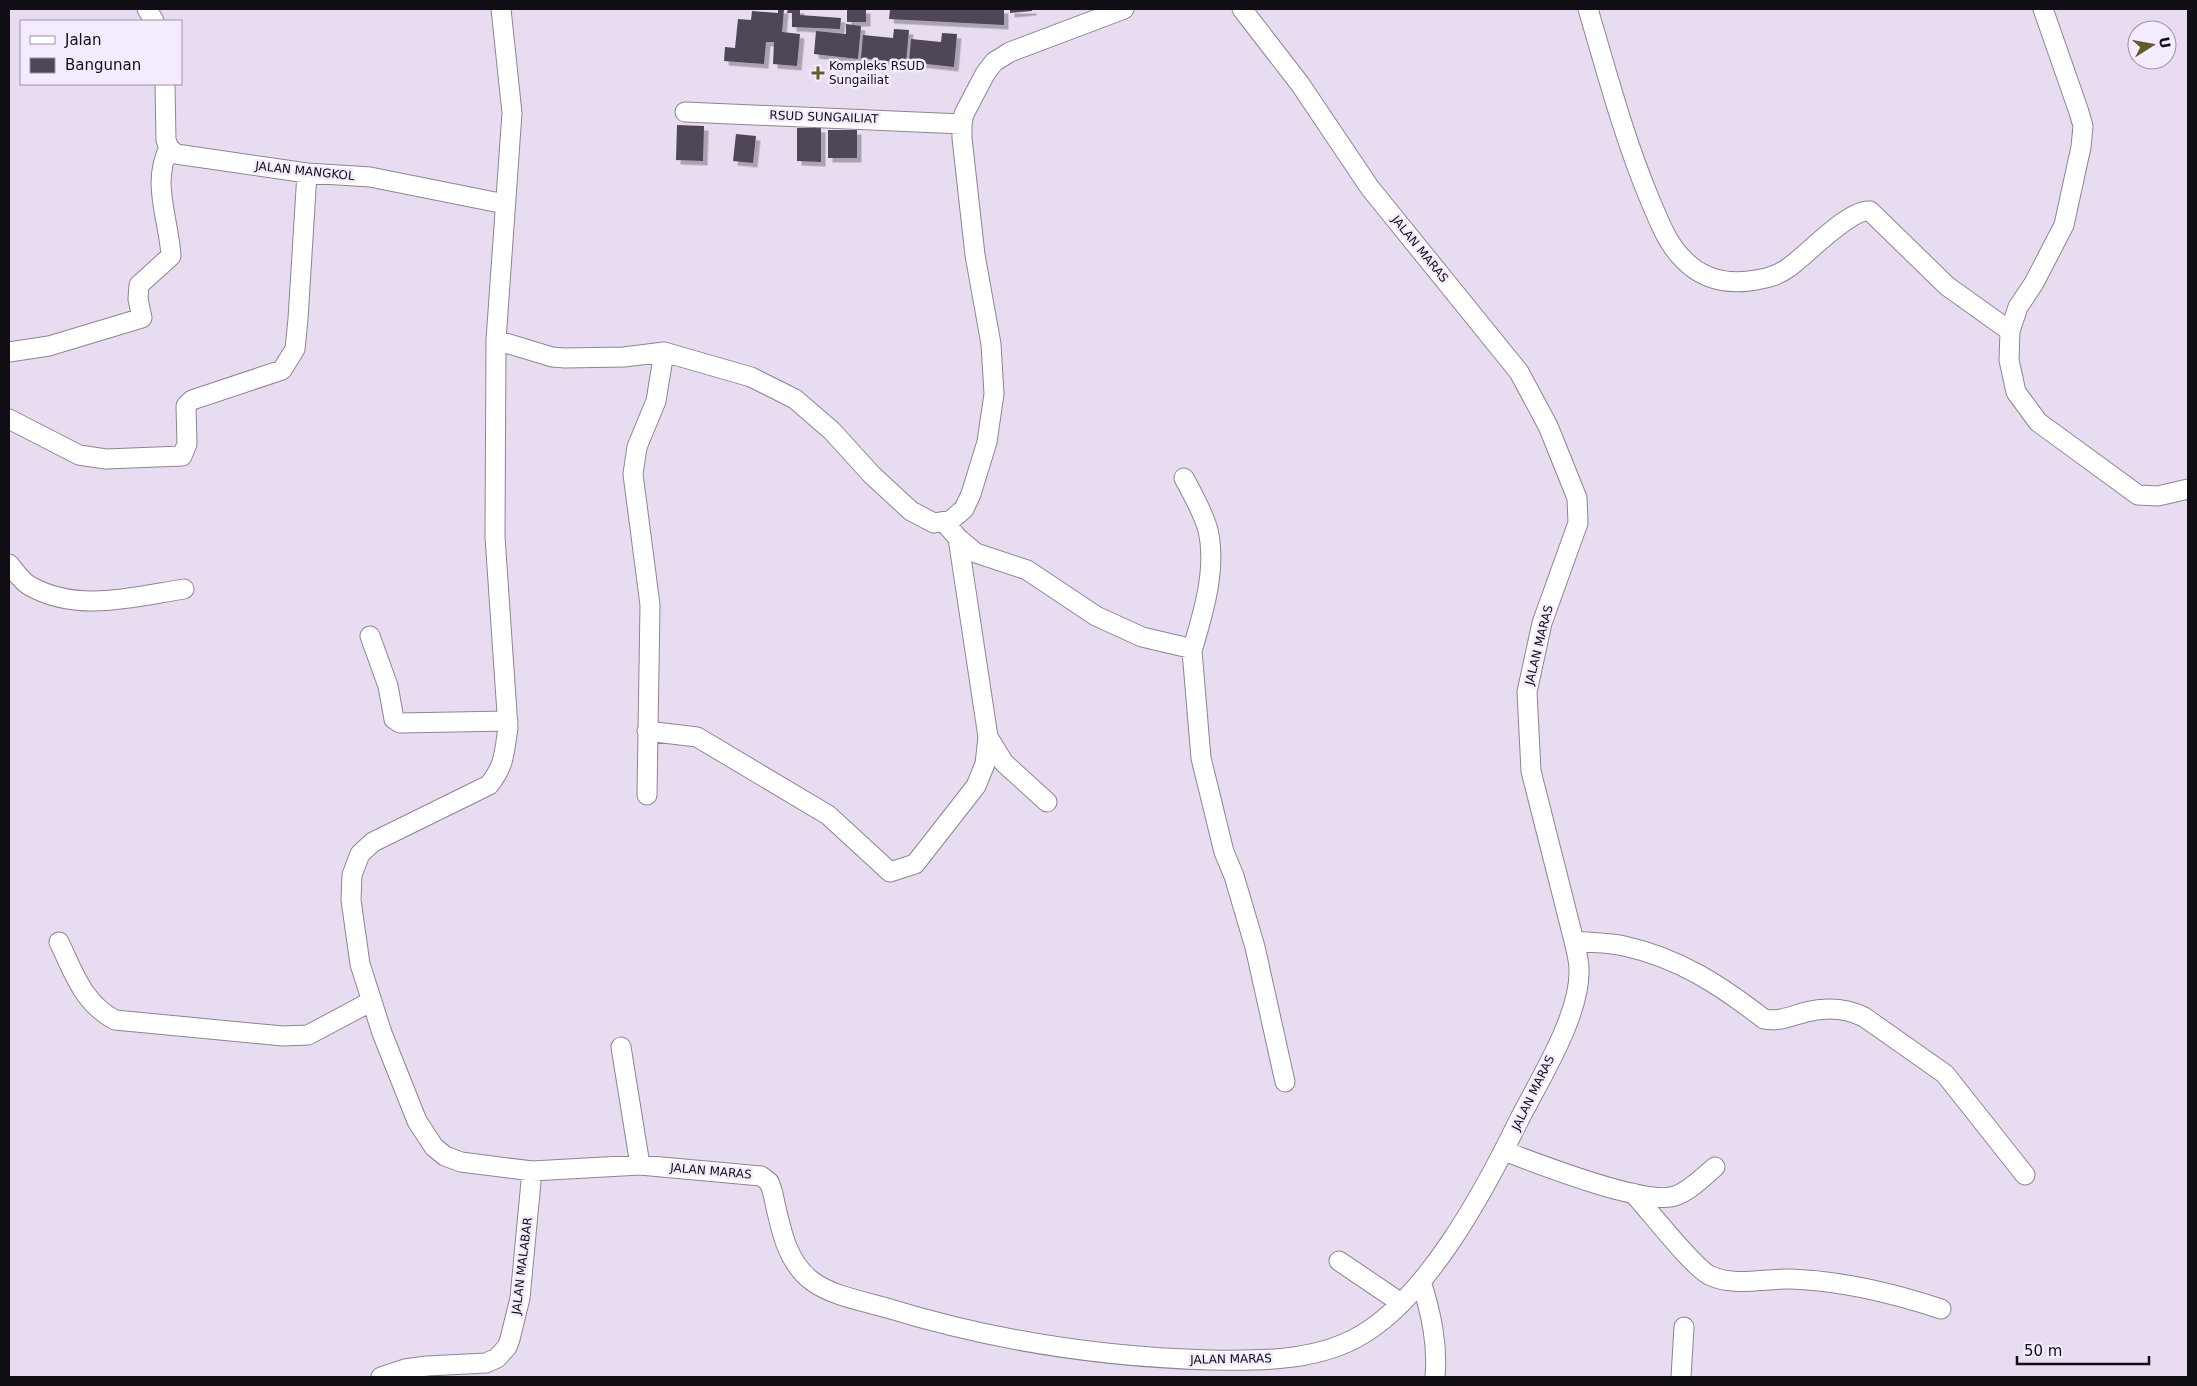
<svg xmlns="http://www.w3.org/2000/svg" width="2197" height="1386" viewBox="0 0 2197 1386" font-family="'DejaVu Sans',sans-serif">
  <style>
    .building { fill: #4f4656; filter: url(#shadow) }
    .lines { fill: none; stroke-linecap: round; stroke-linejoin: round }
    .minor-casing { stroke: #8d8495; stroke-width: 21 }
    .minor { stroke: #fff; stroke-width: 19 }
    .poi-dot { fill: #645b28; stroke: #f5ebfe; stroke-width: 2 }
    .labels { text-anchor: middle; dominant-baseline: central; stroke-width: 5; stroke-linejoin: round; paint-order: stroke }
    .poi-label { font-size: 12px; fill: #110d14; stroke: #f5ebfe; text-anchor: start }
    .street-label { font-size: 12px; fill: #110d14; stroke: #f5ebfe }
  </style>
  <defs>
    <filter id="shadow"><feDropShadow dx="4.5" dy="4.5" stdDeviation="0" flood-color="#0004"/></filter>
  </defs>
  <rect width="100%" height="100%" fill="#e8ddf0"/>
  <path class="building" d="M 778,9 L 784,9 L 782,32 L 800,34 L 797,66 L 773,64 L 774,42 L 766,42 L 764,64 L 724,61 L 725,47 L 735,48 L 738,19 L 751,20 L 752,11 L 778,13 Z
    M 788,9 L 800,9 L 800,15 L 841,18 L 840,29 L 792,27 L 792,13 L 787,13 Z
    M 847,9 L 866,9 L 866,22 L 847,22 Z
    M 890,9 L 1004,9 L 1004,25 L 889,19 Z
    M 1010,9 L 1032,9 L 1032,11 L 1010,13 Z
    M 846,24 L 861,26 L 858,59 L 814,54 L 816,31 L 846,34 Z
    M 894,29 L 909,30 L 906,63 L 861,58 L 863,35 L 893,38 Z
    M 942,33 L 957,34 L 954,67 L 909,62 L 911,39 L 941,42 Z
    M 677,125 L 704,126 L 703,161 L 676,160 Z
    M 797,128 L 821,128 L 821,162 L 797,161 Z
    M 828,130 L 857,130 L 857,158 L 828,158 Z
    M 736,134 L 756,136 L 753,163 L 733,161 Z"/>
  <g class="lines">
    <defs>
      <path id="minor" d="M 147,9 L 154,21
        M 501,9 L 512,113 L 496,340 L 495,537 L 508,728 C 504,753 505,765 489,785 L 373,842 L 360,854 L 352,875 L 351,900 L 360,964 L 382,1033 L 417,1121 L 434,1147 L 445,1156 L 461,1162 L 532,1171 L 640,1165 L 761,1176 L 769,1182 L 772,1190 C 780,1223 784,1260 812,1281 C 832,1296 863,1301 887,1308 C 991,1340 1100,1357 1210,1360 C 1257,1361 1312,1361 1354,1339 C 1425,1303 1485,1190 1519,1120 C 1540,1079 1581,1014 1579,969 C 1579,960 1576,950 1574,941 L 1531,771 L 1527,692 L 1542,623 L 1578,523 L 1577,498 L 1548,426 L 1519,372 L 1370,188 L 1300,84 L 1242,9
        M 1588,9 C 1607,73 1624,138 1650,200 C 1659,221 1667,243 1683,259 C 1701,278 1724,284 1749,281 C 1763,279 1776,277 1788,268 C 1807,255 1850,208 1870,211 L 1947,286 L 2010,331
        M 2043,9 L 2079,112 L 2083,126 L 2081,147 L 2064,225 L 2034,283 L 2018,307 L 2010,331 L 2009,360 L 2016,392 L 2038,422 L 2138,495 L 2158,496 L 2188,489
        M 165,84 L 166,140 L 169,148 L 176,154 L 307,173 L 370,177 L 505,204
        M 685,112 L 962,124
        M 496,340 L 552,357 L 565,358 L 624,357 L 664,352 L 751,377 L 795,399 L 832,431 L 872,475 L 911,511 L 934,523 L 951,520 L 964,509 L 971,494 L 987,442 L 994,394 L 991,344 L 975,255 L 962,138 L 962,124 L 964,114 L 985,74 L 994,62 L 1010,52 L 1124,9
        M 9,352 L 49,346 L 142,318 L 138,299 L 139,285 L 171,256 C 169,219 151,183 169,148
        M 9,419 L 79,455 L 106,459 L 182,456 L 187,444 L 186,406 L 192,400 L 282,370 L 295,349 L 298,319 L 307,173
        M 1184,478 C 1193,495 1203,512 1208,530 C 1217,569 1203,614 1192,651
        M 944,522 L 958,538 L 976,553 L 1027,570 L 1096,616 L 1142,637 L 1189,648 L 1192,651 L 1201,758 L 1224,852 L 1234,876 L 1255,947 L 1285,1082
        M 9,564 C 15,571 22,582 30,586 C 78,613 133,597 184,589
        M 370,636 L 388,686 L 394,719 L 400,723 L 508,721
        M 647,731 L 697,737 L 828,815 L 890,872 L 915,864 L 976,786 L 985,764 L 988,737 L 958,538
        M 988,737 L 1004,763 L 1047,802
        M 647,795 L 650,605 L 633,474 L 637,447 L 656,401 L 664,352
        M 1574,941 C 1590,943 1608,942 1624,946 C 1679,958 1720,985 1764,1019 C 1779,1022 1791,1016 1806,1012 C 1826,1007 1846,1008 1864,1017 L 1945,1074 L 2025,1175
        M 59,942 C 74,973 83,1003 115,1020 L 283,1036 L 308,1035 L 372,1001
        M 621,1047 L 640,1165
        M 1504,1151 C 1536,1163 1644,1206 1675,1196 C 1690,1191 1703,1177 1715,1167
        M 1633,1193 C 1648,1209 1695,1270 1711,1276 C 1736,1287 1765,1278 1791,1279 C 1842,1281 1893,1293 1941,1309
        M 1339,1261 L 1401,1303
        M 1421,1281 C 1431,1313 1438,1344 1435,1377
        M 381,1377 L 405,1369 L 427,1366 L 486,1363 L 497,1358 L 507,1347 L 510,1339 L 520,1298 L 532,1171
        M 1681,1377 L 1684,1327"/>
    </defs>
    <use href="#minor" class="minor-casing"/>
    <use href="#minor" class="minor"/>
  </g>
  <path class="poi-dot" d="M815.5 65.5h5v5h5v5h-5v5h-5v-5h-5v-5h5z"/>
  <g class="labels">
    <g class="poi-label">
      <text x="829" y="66">Kompleks RSUD<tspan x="829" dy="14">Sungailiat</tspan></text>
    </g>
    <g class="street-label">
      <text transform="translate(824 117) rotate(2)">RSUD SUNGAILIAT</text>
      <text transform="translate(305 171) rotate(6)">JALAN MANGKOL</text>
      <text transform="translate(1420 249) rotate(51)">JALAN MARAS</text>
      <text transform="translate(1539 645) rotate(-76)">JALAN MARAS</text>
      <text transform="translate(1533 1093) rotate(-64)">JALAN MARAS</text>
      <text transform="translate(711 1171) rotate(5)">JALAN MARAS</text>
      <text transform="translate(522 1266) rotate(-83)">JALAN MALABAR</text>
      <text transform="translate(1231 1359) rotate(-1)">JALAN MARAS</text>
    </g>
  </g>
  <rect width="2197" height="1386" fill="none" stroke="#110d14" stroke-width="20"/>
  <rect x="20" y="20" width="162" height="65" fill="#f5ebfe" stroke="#9a92a0"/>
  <rect x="30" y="36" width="25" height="8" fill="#ffffff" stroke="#9a92a0"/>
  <text x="65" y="45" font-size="15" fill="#110d14">Jalan</text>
  <rect x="30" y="58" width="25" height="15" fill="#4f4656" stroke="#9a92a0"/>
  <text x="65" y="70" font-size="15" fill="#110d14">Bangunan</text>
  <g transform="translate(2152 45) rotate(79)"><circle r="24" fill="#f5ebfe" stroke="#9a92a0"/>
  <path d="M0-4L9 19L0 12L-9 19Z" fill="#645b28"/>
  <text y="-8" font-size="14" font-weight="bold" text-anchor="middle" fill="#110d14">U</text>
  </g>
  <path d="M2017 1356v8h132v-8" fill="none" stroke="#110d14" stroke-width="2.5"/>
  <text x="2024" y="1356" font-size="15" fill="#110d14" stroke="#f5ebfe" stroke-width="4" paint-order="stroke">50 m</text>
</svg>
